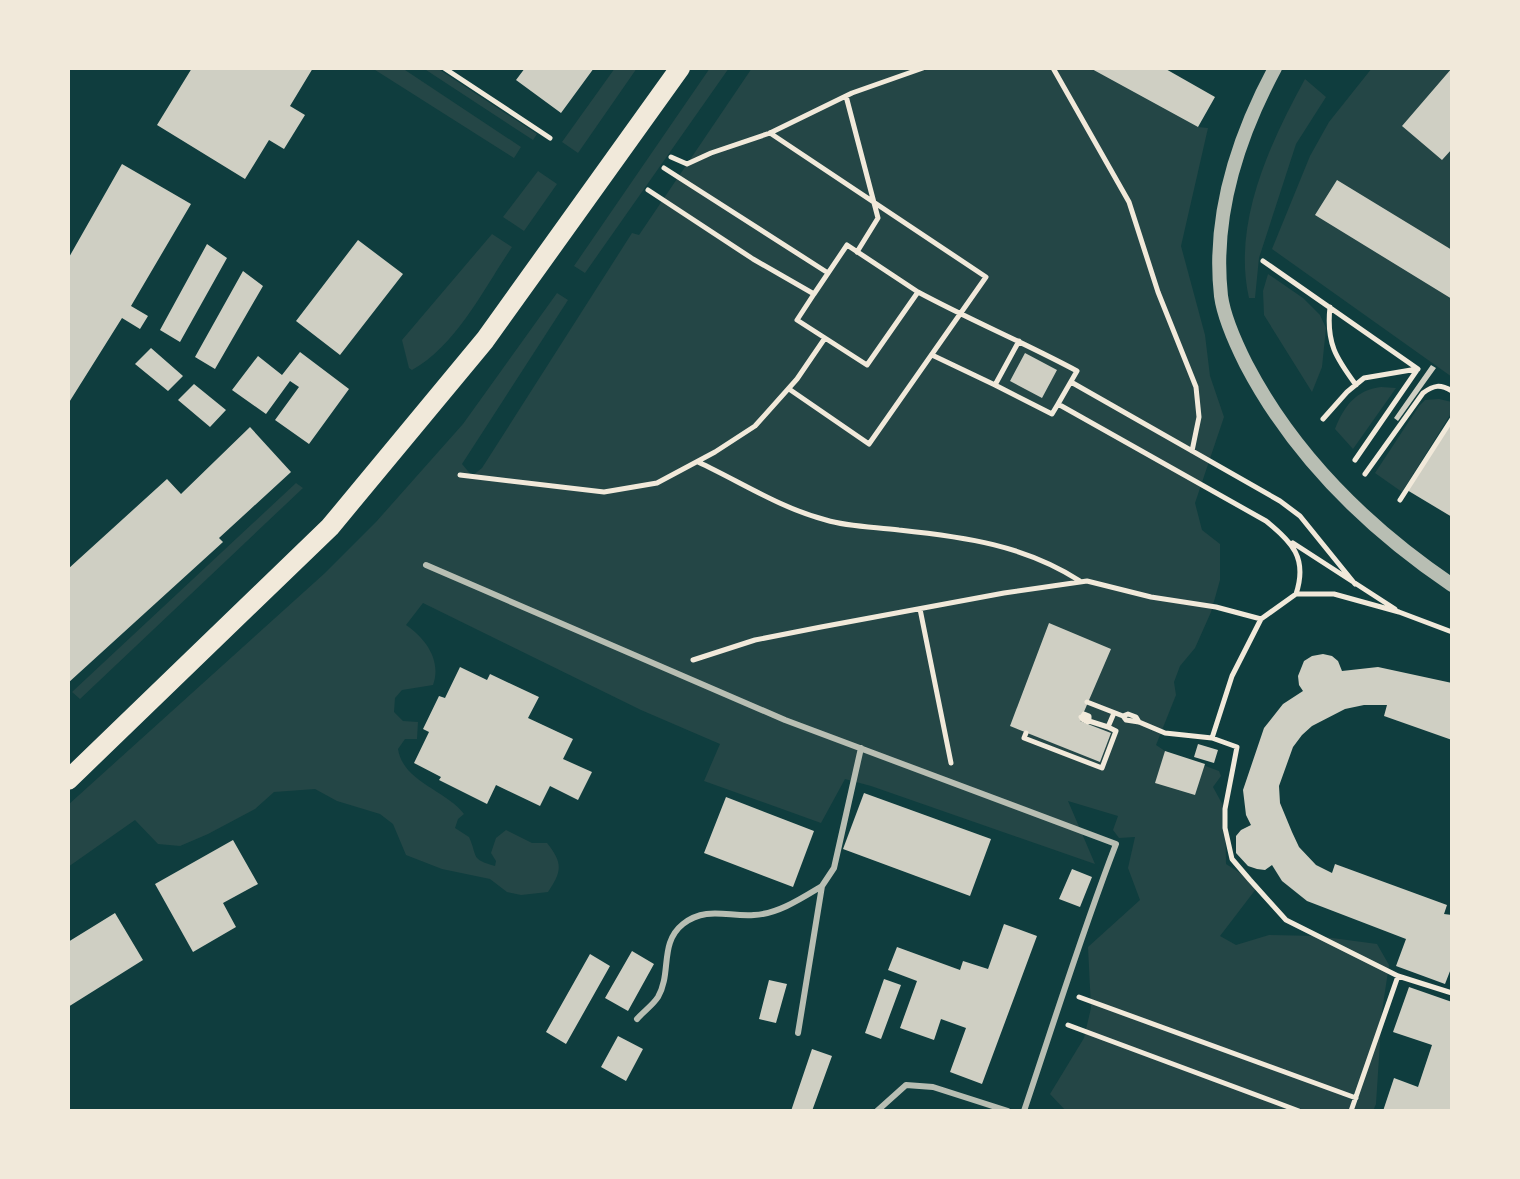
<svg xmlns="http://www.w3.org/2000/svg" width="1520" height="1179" viewBox="0 0 1520 1179" font-family="'Sofia Sans Condensed',sans-serif">
  <style>
    .green { fill: #244646 }
    .building { fill: #cfcfc3 }
    .lines { fill: none; stroke-linecap: round; stroke-linejoin: round }
    .path { stroke: #f1e9da; stroke-width: 5 }
    .service { stroke: #b8beb3; stroke-width: 6 }
    .tertiary { stroke: #b8beb3; stroke-width: 14 }
    .primary { stroke: #f1e9da; stroke-width: 20 }
  </style>
  <rect width="100%" height="100%" fill="#0f3d3e"/>
  <path class="green" d="M 372,68 L 402,68 L 521,147 L 514,158 Z
    M 423,68 L 437,68 L 537,134 L 533,140 Z
    M 615,68 L 637,68 L 578,153 L 562,142 Z
    M 710,68 L 729,68 L 585,273 L 574,266 Z
    M 752,68 L 1090,68 L 1198,127 L 1208,128 L 1181,246 L 1205,335 L 1210,376 L 1224,417 L 1195,503 L 1202,530 L 1220,544 L 1220,580 L 1211,612 L 1195,648 L 1180,666 L 1174,682 L 1176,695 L 1156,745 L 1165,751 L 1219,771 L 1221,776 L 1213,787 L 1225,809 L 1226,864 L 1259,885 L 1220,936 L 1236,945 L 1269,935 L 1317,936 L 1377,944 L 1389,965 L 1382,1011 L 1376,1104 L 1373,1111 L 1066,1111 L 1050,1094 L 1084,1038 L 1091,1008 L 1088,947 L 1140,900 L 1128,868 L 1135,837 L 1119,838 L 1113,830 L 1118,816 L 1068,801 L 1095,864 L 871,786 L 845,779 L 821,823 L 704,781 L 720,744 L 641,710 L 423,603 L 406,625 C 425,638 442,660 433,685 L 402,690 L 395,698 L 394,712 L 403,721 L 418,722 L 417,739 L 405,739 L 398,749 C 403,782 446,790 464,814 L 458,819 L 455,828 L 469,837 C 478,857 470,859 495,866 L 496,861 L 491,853 L 496,838 L 506,830 L 532,843 L 547,843 C 563,863 562,871 548,892 L 521,895 L 507,892 L 490,879 L 442,869 L 406,855 L 393,824 L 380,814 L 337,801 L 315,789 L 274,792 L 255,809 L 208,834 L 180,846 L 158,844 L 135,820 L 68,867 L 68,805 L 325,573 L 376,522 L 463,424 L 557,293 L 568,300 L 462,464 L 472,476 L 482,468 L 632,233 L 639,235 Z
    M 1372,68 L 1452,68 L 1452,377 L 1272,249 L 1310,156 L 1329,122 Z
    M 1305,79 L 1326,97 L 1296,144 L 1259,258 L 1255,298 L 1249,298 C 1232,223 1270,143 1305,79 Z
    M 538,171 L 557,184 L 524,231 L 503,217 Z
    M 492,234 L 512,247 C 484,288 457,345 412,370 L 409,368 L 402,340 Z
    M 1268,274 L 1303,298 L 1320,315 L 1326,328 L 1322,367 L 1312,392 L 1264,315 L 1263,291 Z
    M 1381,387 L 1396,388 L 1353,449 L 1335,429 C 1344,406 1356,390 1381,387 Z
    M 1439,399 L 1452,402 L 1452,412 L 1402,492 L 1375,473 L 1419,406 L 1425,400 Z
    M 296,483 L 303,488 L 80,699 L 72,692 Z"/>
  <path class="building" d="M 192,68 L 313,68 L 290,106 L 305,115 L 284,149 L 269,140 L 245,179 L 157,125 Z
    M 525,68 L 594,68 L 561,113 L 516,80 Z
    M 1090,68 L 1164,68 L 1215,97 L 1198,127 Z
    M 1452,68 L 1452,149 L 1442,160 L 1402,126 Z
    M 122,164 L 191,204 L 131,306 L 148,316 L 140,329 L 122,318 L 68,404 L 68,259 Z
    M 1337,180 L 1452,250 L 1452,299 L 1315,215 Z
    M 358,240 L 403,274 L 340,355 L 296,321 Z
    M 207,244 L 227,258 L 180,342 L 160,330 Z
    M 243,271 L 263,286 L 215,369 L 195,357 Z
    M 151,348 L 183,376 L 168,391 L 135,364 Z
    M 300,352 L 349,389 L 309,444 L 275,420 L 299,387 L 290,381 L 266,414 L 232,390 L 258,356 L 282,375 Z
    M 1025,353 L 1057,370 L 1042,398 L 1010,381 Z
    M 1431,365 L 1436,368 L 1398,421 L 1394,418 Z
    M 194,384 L 226,410 L 210,427 L 178,400 Z
    M 1452,419 L 1452,517 L 1407,490 Z
    M 250,427 L 291,472 L 219,538 L 223,542 L 68,683 L 68,569 L 167,479 L 181,494 Z
    M 1049,623 L 1111,649 L 1080,721 L 1111,733 L 1100,762 L 1010,726 Z
    M 1323,654 L 1332,656 L 1338,661 L 1342,671 L 1378,667 L 1452,683 L 1452,740 L 1384,716 L 1387,705 L 1364,705 L 1345,709 L 1312,726 L 1302,735 L 1293,747 L 1279,786 L 1280,803 L 1292,832 L 1299,847 L 1316,865 L 1332,873 L 1335,864 L 1447,905 L 1444,914 L 1452,915 L 1452,966 L 1445,984 L 1396,966 L 1406,939 L 1307,901 L 1282,881 L 1272,865 L 1265,870 L 1257,869 L 1248,866 L 1236,853 L 1236,836 L 1241,830 L 1251,825 L 1246,815 L 1243,790 L 1264,728 L 1283,704 L 1303,691 L 1299,685 L 1298,676 L 1304,661 L 1312,656 Z
    M 460,667 L 487,680 L 490,674 L 539,697 L 528,718 L 573,739 L 563,759 L 592,772 L 578,800 L 550,786 L 540,806 L 496,785 L 487,804 L 439,780 L 441,777 L 414,763 L 429,732 L 423,729 L 439,696 L 445,698 Z
    M 1198,744 L 1218,750 L 1214,763 L 1194,757 Z
    M 1165,751 L 1205,764 L 1195,795 L 1155,783 Z
    M 864,793 L 991,839 L 970,896 L 843,849 Z
    M 726,797 L 814,831 L 793,887 L 704,853 Z
    M 233,840 L 258,884 L 223,903 L 236,927 L 193,952 L 155,884 Z
    M 1072,869 L 1092,877 L 1080,907 L 1059,899 Z
    M 115,913 L 143,960 L 68,1007 L 68,942 Z
    M 1004,924 L 1037,936 L 982,1084 L 950,1072 L 966,1028 L 941,1019 L 934,1040 L 900,1028 L 917,981 L 888,970 L 897,947 L 960,970 L 963,961 L 988,969 Z
    M 632,951 L 654,964 L 628,1011 L 605,998 Z
    M 590,954 L 610,966 L 566,1044 L 546,1032 Z
    M 884,979 L 901,985 L 881,1039 L 865,1033 Z
    M 769,980 L 787,984 L 776,1023 L 759,1019 Z
    M 1409,987 L 1452,1002 L 1452,1111 L 1383,1111 L 1394,1078 L 1418,1087 L 1432,1045 L 1393,1032 Z
    M 618,1036 L 643,1049 L 626,1081 L 601,1067 Z
    M 812,1049 L 832,1056 L 812,1111 L 791,1111 Z"/>
  <g class="lines">
    <path class="path" d="M 444,68 L 550,138
      M 1053,68 L 1129,202 L 1158,292 L 1196,387 L 1199,417 L 1192,451
      M 846,96 L 878,218 L 857,252
      M 770,133 L 986,277 L 869,444 L 789,389
      M 671,157 L 687,164 L 711,153 L 770,133 L 852,93 L 923,68
      M 664,168 L 828,273
      M 648,190 L 753,259 L 814,294 L 797,320 L 867,365 L 918,292 L 847,245 L 814,294
      M 1263,261 L 1418,369
      M 918,292 C 970,320 1025,343 1077,371 L 1058,404 L 1266,521 C 1292,542 1308,558 1296,594
      M 1330,307 C 1326,343 1336,358 1356,385
      M 1019,341 L 995,385 L 1052,414 L 1058,404
      M 932,355 L 995,385
      M 1071,382 L 1280,501 L 1300,516 L 1355,584
      M 1323,419 L 1347,392 L 1364,378 L 1417,369
      M 1355,460 L 1417,370
      M 698,462 C 741,482 780,508 826,520 C 849,527 876,527 899,530 C 965,537 1024,545 1080,581
      M 1365,474 L 1423,393 C 1434,385 1440,384 1452,391
      M 460,475 L 604,492 L 657,483 L 715,452 L 755,426 L 797,379 L 825,338
      M 1400,500 L 1452,419
      M 1293,543 L 1395,609
      M 920,609 L 951,763
      M 1452,632 L 1399,612 L 1334,594 L 1296,594 L 1261,619 L 1232,676 L 1212,738 L 1237,747 L 1225,809 L 1225,828 L 1232,859 L 1250,880 L 1286,920 L 1398,976 L 1452,993
      M 693,660 L 755,640 L 821,627 L 1004,593 L 1087,581 L 1151,597 L 1216,607 L 1261,619
      M 1087,702 L 1123,716 L 1126,720 L 1139,722 L 1165,733 L 1212,738
      M 1123,716 L 1128,714 L 1136,717 L 1139,722
      M 1081,717 L 1084,716 L 1089,718 L 1088,722 L 1082,719 C 1082,717 1083,716 1084,714 L 1089,716 L 1089,721 L 1108,727 L 1114,713
      M 1026,733 L 1024,738 L 1102,768 L 1116,731 L 1108,727
      M 1079,997 L 1356,1098
      M 1068,1025 L 1299,1111
      M 1351,1111 L 1398,976"/>
    <path class="service" d="M 426,565 L 785,720 L 1116,844 C 1082,932 1054,1022 1024,1111
      M 637,1019 C 643,1012 653,1005 658,997 C 672,973 659,943 683,924 C 706,906 728,917 754,915 C 778,914 802,898 822,886
      M 798,1033 L 822,886 L 834,868 L 861,748
      M 877,1111 L 906,1085 L 933,1087 L 1008,1111"/>
    <path class="tertiary" d="M 1275,68 C 1238,137 1212,216 1221,296 C 1224,318 1236,344 1246,364 C 1293,454 1368,528 1452,585"/>
    <path class="primary" d="M 68,780 L 330,527 L 485,340 L 680,68"/>
  </g>
  <rect width="1520" height="1179" fill="none" stroke="#f1e9da" stroke-width="140"/>
</svg>
